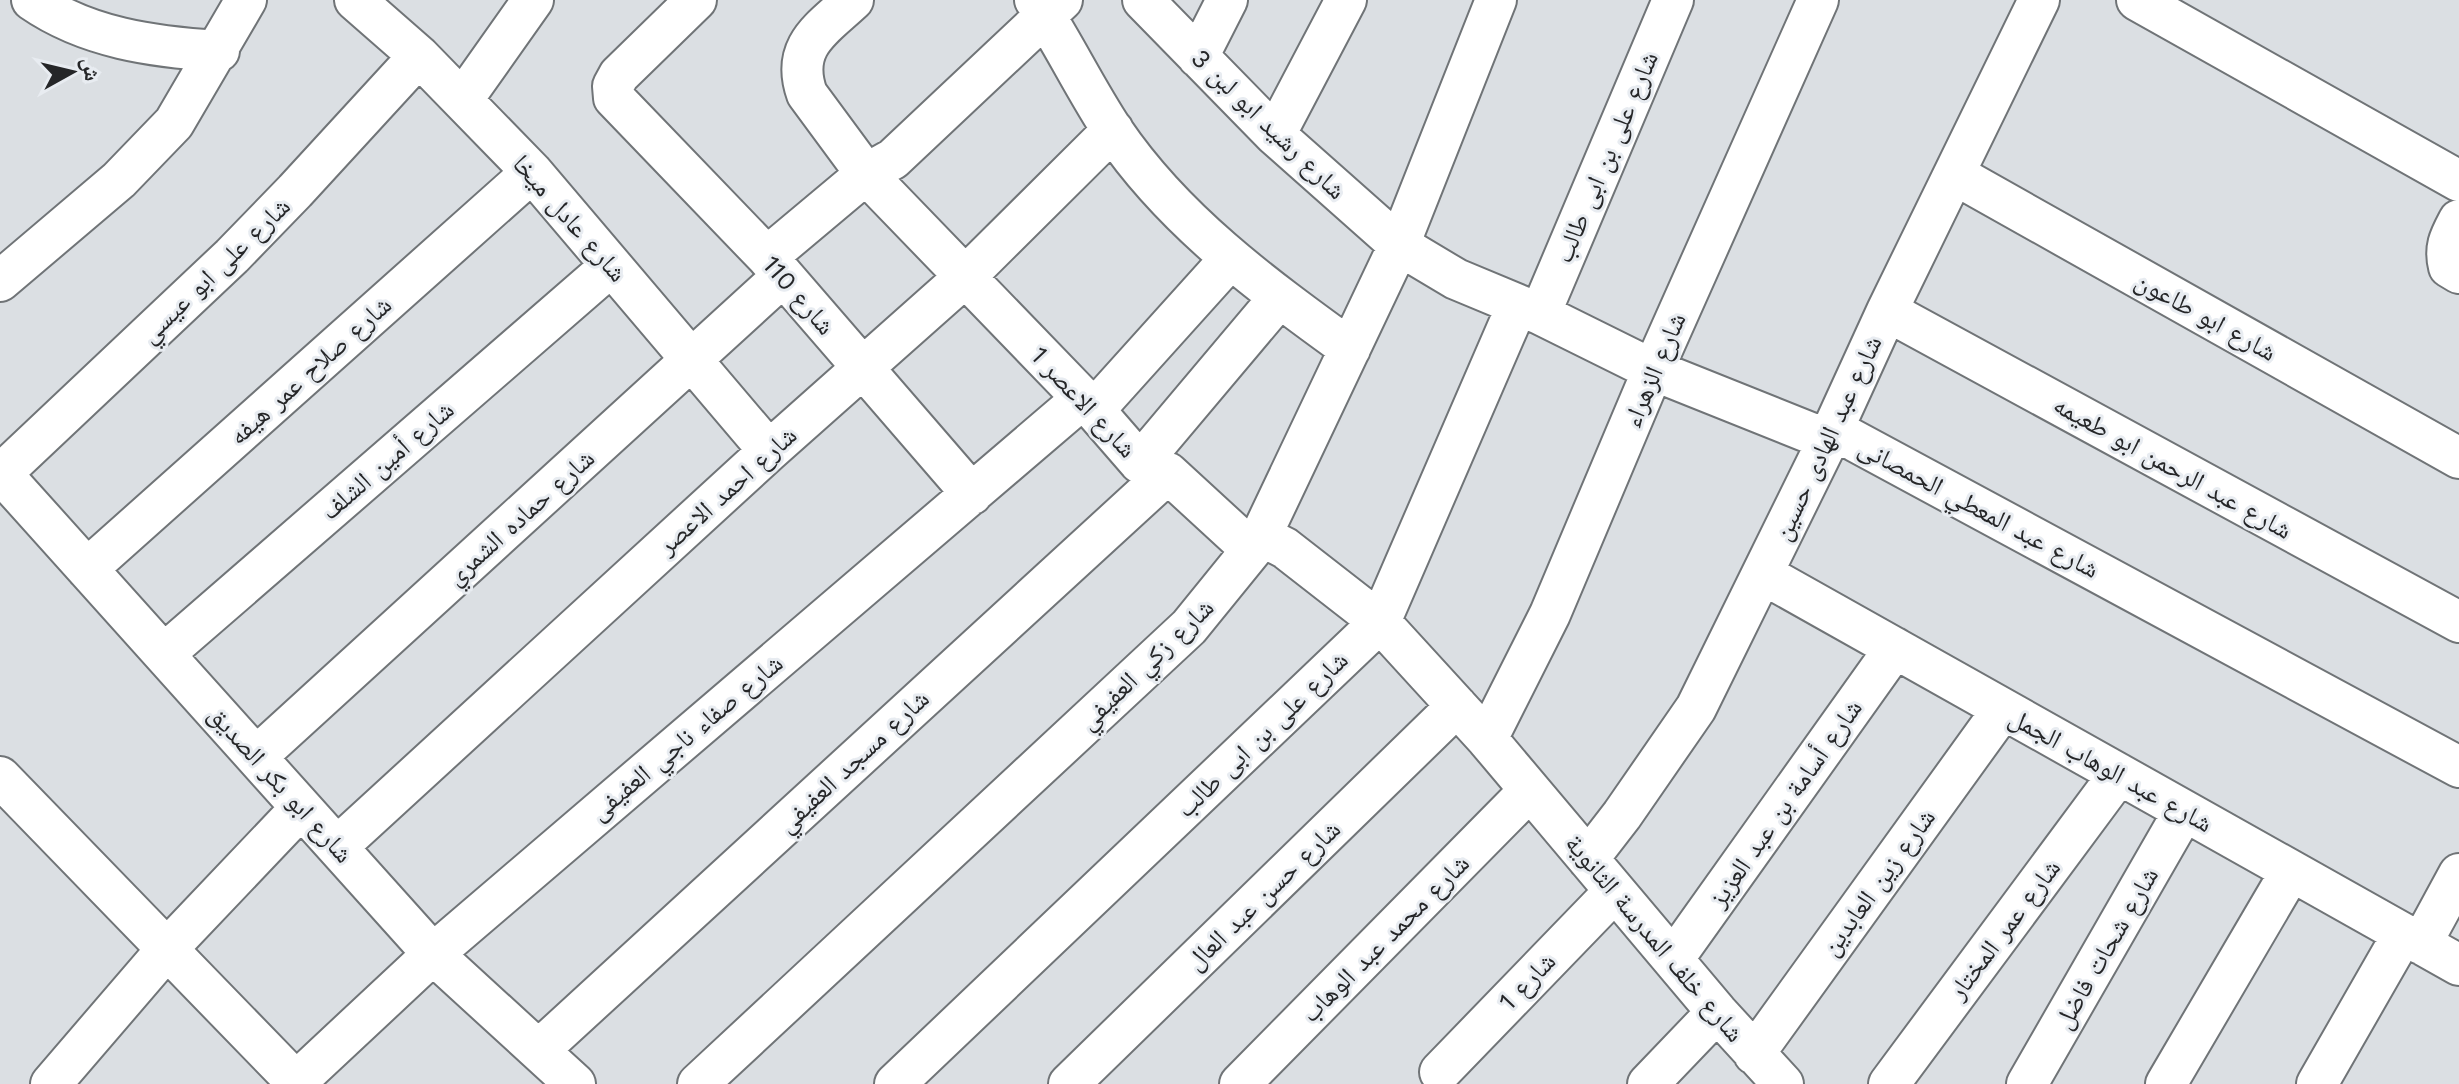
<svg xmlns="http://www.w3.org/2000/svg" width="2459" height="1084" viewBox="0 0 2459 1084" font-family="'Work Sans','Noto Naskh Arabic',sans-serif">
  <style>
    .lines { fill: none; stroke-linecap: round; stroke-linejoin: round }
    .minor-casing { stroke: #707477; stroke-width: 44 }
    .minor { stroke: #fff; stroke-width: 40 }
    .labels { text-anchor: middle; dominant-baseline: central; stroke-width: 6; stroke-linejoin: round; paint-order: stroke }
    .street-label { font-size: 26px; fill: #252628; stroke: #e8ecf1 }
  </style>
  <rect width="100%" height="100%" fill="#dbdfe3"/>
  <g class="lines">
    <defs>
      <path id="minor" d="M 32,0 C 87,38 153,47 219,51
        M 355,0 L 419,56 L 532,172 L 769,451
        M 696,0 L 619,75 L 613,86 L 614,98 L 767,257 L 972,494
        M 853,0 C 822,29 790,46 807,94 L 866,174 L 1094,410 L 1140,463 L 1168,473 L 1242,541 L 1273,542 L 1285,548 L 1380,622 L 1487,739 L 1717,1012 L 1783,1084
        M 1035,0 C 1063,42 1085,89 1113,131 C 1174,221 1263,286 1350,349
        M 1143,0 L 1275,135 L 1399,245 L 1456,279 L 1540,314 L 1653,370 L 1828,440 L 1843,437 L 1851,439 L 2459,767
        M 2137,0 L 2459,181
        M 1198,57 L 1227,0
        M 463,99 L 533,0
        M 1275,135 L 1346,0
        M 1954,174 L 2459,458
        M 2459,220 C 2450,237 2444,247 2449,267 L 2459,273
        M 767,257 L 866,174 L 893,159 L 1062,0
        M 0,281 L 119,180 L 174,123 L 246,0
        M 1887,311 L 2459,622
        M 1540,314 L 1673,0
        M 1094,410 L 1230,259
        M 1140,463 L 1279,298
        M 0,472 L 433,954 L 575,1084
        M 2,473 L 232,256 L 295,191 L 419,56
        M 87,569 L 532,172
        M 1763,574 L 2459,965
        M 164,654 L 611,266
        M 1487,739 L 1550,614 L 1653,370 L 1818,0
        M 256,757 L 783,276
        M 0,777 L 298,1084
        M 337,847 L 769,451 L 966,276 L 1113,130
        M 1588,859 L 1622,815 L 1696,708 L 1828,440 L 1887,311 L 2039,0
        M 2421,944 L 2459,874
        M 1674,958 L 1895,648
        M 539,1050 L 1168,473
        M 1754,1054 L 2003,709
        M 1440,1072 L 1615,891
        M 296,1082 L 433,954 L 1082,399
        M 51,1084 L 167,949 L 301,808
        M 698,1084 L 1189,627 L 1258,542 L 1399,245 L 1496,0
        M 895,1084 L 1380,622 L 1517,306
        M 1069,1084 L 1457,706
        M 1240,1084 L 1529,791
        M 1648,1084 L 1717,1012
        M 1889,1084 L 2119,774
        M 2027,1084 L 2184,811
        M 2166,1084 L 2291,871
        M 2317,1084 L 2403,934"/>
    </defs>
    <use href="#minor" class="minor-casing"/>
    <use href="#minor" class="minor"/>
  </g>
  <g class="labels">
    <g class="street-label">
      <text transform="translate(1269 124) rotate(44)">شارع رشيد ابو لبن 3</text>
      <text transform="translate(1606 157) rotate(-67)">شارع على بن ابى طالب</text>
      <text transform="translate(570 218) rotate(49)">شارع عادل ميخا</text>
      <text transform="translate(215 270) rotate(-44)">شارع على ابو عيسي</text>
      <text transform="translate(799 295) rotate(49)">شارع 110</text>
      <text transform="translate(2206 316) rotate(29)">شارع ابو طاعون</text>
      <text transform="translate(310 370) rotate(-42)">شارع صلاح عمر هيفه</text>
      <text transform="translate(1654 370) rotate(-67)">شارع الزهراء</text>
      <text transform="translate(1084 402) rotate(47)">شارع الاعصر 1</text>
      <text transform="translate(1827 438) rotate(-65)">شارع عبد الهادى حسين</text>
      <text transform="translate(387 460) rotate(-41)">شارع أمين الشلف</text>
      <text transform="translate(2173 467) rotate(29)">شارع عبد الرحمن ابو طعيمه</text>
      <text transform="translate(727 490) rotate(-42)">شارع احمد الاعصر</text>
      <text transform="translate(1979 508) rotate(28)">شارع عبد المعطي الحمصانى</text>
      <text transform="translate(520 517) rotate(-42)">شارع حماده الشمري</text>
      <text transform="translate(1146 664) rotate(-44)">شارع زكي العفيفي</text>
      <text transform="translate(1262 734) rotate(-44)">شارع على بن ابى طالب</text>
      <text transform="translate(686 737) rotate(-40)">شارع صفاء ناجي العفيفى</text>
      <text transform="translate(853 761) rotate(-43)">شارع مسجد العفيفي</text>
      <text transform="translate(2111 770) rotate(29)">شارع عبد الوهاب الجمل</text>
      <text transform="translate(281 784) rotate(48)">شارع ابو بكر الصديق</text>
      <text transform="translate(1785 803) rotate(-55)">شارع أسامة بن عبد العزيز</text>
      <text transform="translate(1878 882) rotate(-54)">شارع زين العابدين</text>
      <text transform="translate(1263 895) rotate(-44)">شارع حسن عبد العال</text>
      <text transform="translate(2004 929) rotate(-53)">شارع عمر المختار</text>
      <text transform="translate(1385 938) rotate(-45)">شارع محمد عبد الوهاب</text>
      <text transform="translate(1655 938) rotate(50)">شارع خلف المدرسة الثانوية</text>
      <text transform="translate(2106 948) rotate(-60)">شارع شحات فاضل</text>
      <text transform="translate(1527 981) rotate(-46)">شارع 1</text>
    </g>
  </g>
  <g transform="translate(72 72) rotate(82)" stroke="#e8ecf1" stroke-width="6" paint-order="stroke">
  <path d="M0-6L14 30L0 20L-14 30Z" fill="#252628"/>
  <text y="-12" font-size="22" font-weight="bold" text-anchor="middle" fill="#252628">ش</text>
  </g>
</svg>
